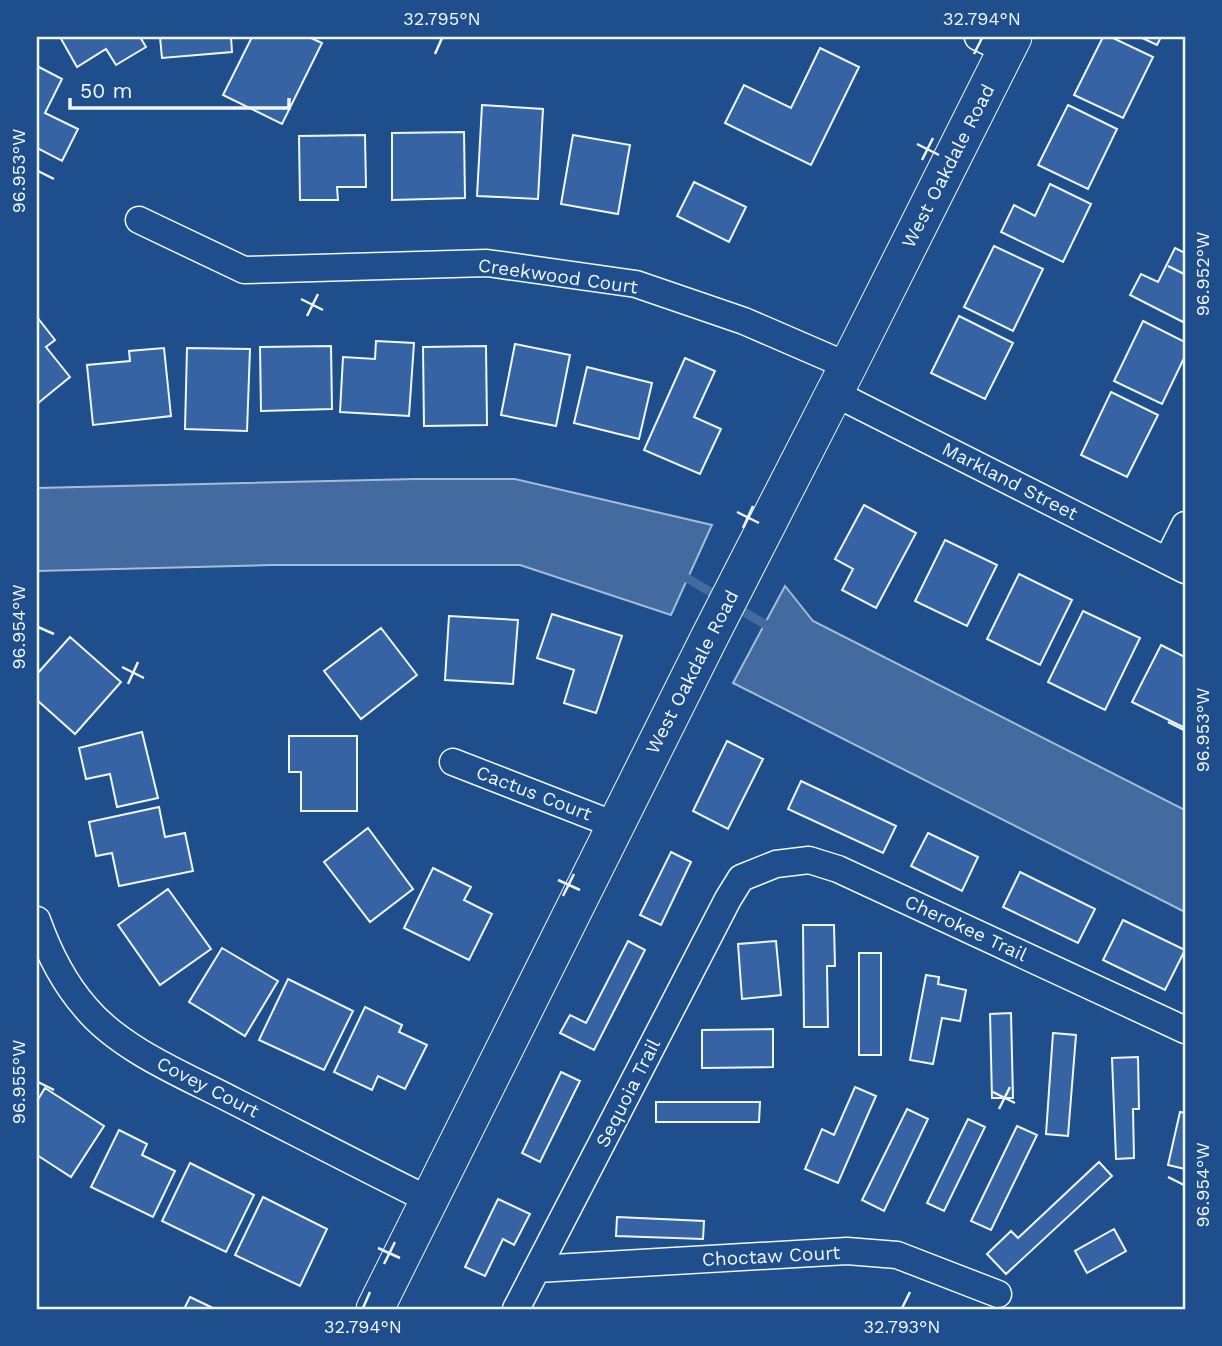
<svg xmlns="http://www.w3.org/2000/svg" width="1222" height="1346" viewBox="0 0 1222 1346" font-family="'Work Sans',sans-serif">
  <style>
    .water { fill: #446ba0; stroke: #a8bbd7; stroke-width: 2 }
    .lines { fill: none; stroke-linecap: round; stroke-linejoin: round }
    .stream { stroke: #446ba0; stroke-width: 9 }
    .building { fill: #3563a3; stroke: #f2f6ff; stroke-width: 2 }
    .street-casing { stroke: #f2f6ff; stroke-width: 29 }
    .secondary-casing { stroke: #f2f6ff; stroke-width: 39 }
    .street { stroke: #1f4e8c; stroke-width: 26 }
    .secondary { stroke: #1f4e8c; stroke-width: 37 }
    .ticks { fill: none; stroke: #f2f6ff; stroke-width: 2.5 }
    .labels { text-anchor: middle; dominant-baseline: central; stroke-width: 5; stroke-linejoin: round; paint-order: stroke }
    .street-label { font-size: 19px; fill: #f2f6ff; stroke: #1f4e8c }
    .neatline { fill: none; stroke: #f2f6ff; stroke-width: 2.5 }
    .ticks-label { font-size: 18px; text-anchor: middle; fill: #f2f6ff }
  </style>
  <rect width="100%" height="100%" fill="#1f4e8c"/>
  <path class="water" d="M 415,479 L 515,479 L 712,525 L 671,615 L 520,565 L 271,565 L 37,571 L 37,488 Z
    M 785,586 L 813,621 L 1185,810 L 1185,912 L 733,683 Z"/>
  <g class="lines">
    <path class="stream" d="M 680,574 L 722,599
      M 734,606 L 773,629"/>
  </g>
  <path class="building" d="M 60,37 L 140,37 L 146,47 L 116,65 L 106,49 L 77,67 Z
    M 160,37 L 231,37 L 232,52 L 162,58 Z
    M 252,37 L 309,37 L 322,43 L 282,124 L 223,95 Z
    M 1103,37 L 1111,37 L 1153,57 L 1123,118 L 1074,95 Z
    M 1140,37 L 1161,37 L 1157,45 Z
    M 820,48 L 859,67 L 811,165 L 725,123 L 744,85 L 791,108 Z
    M 37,66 L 62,79 L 45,113 L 78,129 L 62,161 L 37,148 Z
    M 482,105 L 543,109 L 538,199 L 477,196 Z
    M 1068,105 L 1117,129 L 1088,189 L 1038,165 Z
    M 464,132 L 465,198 L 392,200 L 392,133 Z
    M 365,135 L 366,187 L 337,187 L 338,200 L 300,200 L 299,136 Z
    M 573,135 L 630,145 L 618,214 L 561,204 Z
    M 694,182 L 746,207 L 729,242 L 677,216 Z
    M 1050,184 L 1091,204 L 1063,262 L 1001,232 L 1014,205 L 1035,216 Z
    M 994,246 L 1043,269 L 1013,331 L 964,307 Z
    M 1175,248 L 1185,253 L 1185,323 L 1130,295 L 1141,274 L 1158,282 Z
    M 959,316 L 1013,343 L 985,399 L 931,373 Z
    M 37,317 L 55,340 L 46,347 L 70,377 L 37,404 Z
    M 1143,321 L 1185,342 L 1185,356 L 1162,404 L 1114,381 Z
    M 376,341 L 414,343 L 409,416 L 340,412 L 343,357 L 375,359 Z
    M 515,344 L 570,355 L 556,426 L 501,415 Z
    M 331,346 L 332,409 L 261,411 L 260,347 Z
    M 486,346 L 487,425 L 424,426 L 423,347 Z
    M 164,348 L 171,416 L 93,425 L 87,365 L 130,361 L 129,351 Z
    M 187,348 L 250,349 L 247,431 L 185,429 Z
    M 685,358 L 715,371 L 694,417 L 721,429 L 700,474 L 644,450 Z
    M 587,367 L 652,383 L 639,439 L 574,423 Z
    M 1111,392 L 1158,415 L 1127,477 L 1081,455 Z
    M 864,505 L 916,533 L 876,608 L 842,590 L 853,569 L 835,559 Z
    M 945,540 L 997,565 L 967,626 L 915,601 Z
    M 1019,574 L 1072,600 L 1040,665 L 987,639 Z
    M 1083,611 L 1140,638 L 1105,710 L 1048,682 Z
    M 552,614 L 622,636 L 596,713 L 564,703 L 574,670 L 537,658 Z
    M 449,616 L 518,620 L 513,684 L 445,680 Z
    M 381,628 L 417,675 L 361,719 L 324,671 Z
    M 70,637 L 121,682 L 75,734 L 37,700 L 37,674 Z
    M 1161,645 L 1185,657 L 1185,728 L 1132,702 Z
    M 142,732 L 158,798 L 117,807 L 110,774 L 86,779 L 79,748 Z
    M 289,736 L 357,736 L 357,811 L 301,811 L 301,772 L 289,772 Z
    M 727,741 L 763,759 L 728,829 L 693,811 Z
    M 801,781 L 896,826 L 883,853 L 788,809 Z
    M 159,807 L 165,837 L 185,833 L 193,871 L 119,886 L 112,853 L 96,856 L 89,822 Z
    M 368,828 L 413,889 L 370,922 L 324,862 Z
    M 928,833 L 978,857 L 962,891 L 911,866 Z
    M 671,852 L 691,862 L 661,925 L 640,915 Z
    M 433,868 L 471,887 L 464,900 L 492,914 L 469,960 L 404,928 Z
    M 1020,872 L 1095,909 L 1078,943 L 1003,907 Z
    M 168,889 L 211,949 L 160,985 L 118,925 Z
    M 1123,920 L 1185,950 L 1165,990 L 1103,960 Z
    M 803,925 L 834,925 L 835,966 L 827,966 L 828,1027 L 804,1027 Z
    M 628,941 L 645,950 L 594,1050 L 560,1033 L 570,1015 L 586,1023 Z
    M 776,941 L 781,995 L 742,999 L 738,944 Z
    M 222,948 L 278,981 L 245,1036 L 189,1002 Z
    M 859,953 L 881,953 L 881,1055 L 859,1055 Z
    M 926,975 L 939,977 L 938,984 L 966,990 L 960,1021 L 942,1018 L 933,1064 L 910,1060 Z
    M 288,979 L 353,1011 L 324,1070 L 259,1040 Z
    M 365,1007 L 402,1025 L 399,1032 L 427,1045 L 405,1089 L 378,1076 L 372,1090 L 334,1072 Z
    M 1011,1013 L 1013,1098 L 992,1098 L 990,1014 Z
    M 773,1029 L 773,1067 L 702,1068 L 702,1030 Z
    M 1053,1033 L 1076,1035 L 1068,1136 L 1046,1134 Z
    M 1138,1057 L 1139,1109 L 1133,1109 L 1134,1158 L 1116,1159 L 1112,1058 Z
    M 561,1072 L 580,1081 L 540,1162 L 522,1153 Z
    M 855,1087 L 876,1096 L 838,1183 L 805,1169 L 822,1129 L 834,1135 Z
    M 45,1088 L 104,1126 L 71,1177 L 37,1155 L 37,1101 Z
    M 656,1102 L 760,1102 L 759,1122 L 656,1122 Z
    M 907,1109 L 928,1119 L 884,1211 L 862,1200 Z
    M 1180,1112 L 1185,1113 L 1185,1169 L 1168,1165 Z
    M 968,1119 L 985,1127 L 944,1211 L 927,1203 Z
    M 1017,1126 L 1037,1135 L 991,1230 L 971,1221 Z
    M 119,1130 L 147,1144 L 142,1155 L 175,1171 L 153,1217 L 91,1187 Z
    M 1099,1162 L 1112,1176 L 1006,1274 L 987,1254 L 1011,1231 L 1018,1238 Z
    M 190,1163 L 254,1195 L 226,1252 L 162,1221 Z
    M 263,1197 L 327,1229 L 300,1286 L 235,1255 Z
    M 498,1199 L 530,1214 L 514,1245 L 503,1239 L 485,1276 L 465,1267 Z
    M 617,1217 L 704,1221 L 703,1239 L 616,1236 Z
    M 1114,1229 L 1126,1251 L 1087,1273 L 1075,1251 Z
    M 190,1297 L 215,1309 L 184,1309 Z"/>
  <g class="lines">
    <defs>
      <path id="street" d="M 978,37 L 1006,50
        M 139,220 L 244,270 L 487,263 L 636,284 L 744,321 L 848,366
        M 834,393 L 1185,570
        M 1167,561 L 1185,525
        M 453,762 L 615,825
        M 37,920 C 48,951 64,983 86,1008 C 121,1050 186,1076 234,1101 C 299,1134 364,1168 429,1200
        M 537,1269 L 847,1251 L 897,1255 L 998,1294
        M 516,1309 L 728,899 L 741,878 L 776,864 L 809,860 L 838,869 L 1185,1030"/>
      <path id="secondary" d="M 375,1309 L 708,640 L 848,366 L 1013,37"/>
    </defs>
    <use href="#street" class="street-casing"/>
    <use href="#secondary" class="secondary-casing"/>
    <use href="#street" class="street"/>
    <use href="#secondary" class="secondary"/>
  </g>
  <path class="ticks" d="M 435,54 L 442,38M 974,54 L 982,38M 917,144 L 939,155M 922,160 L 933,138M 38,171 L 54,179M 1168,266 L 1184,274M 301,299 L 323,310M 307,316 L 318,294M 737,512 L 759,523M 743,528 L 753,506M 38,627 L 54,634M 122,667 L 144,678M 128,684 L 138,662M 1168,722 L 1184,730M 558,880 L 580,890M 563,896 L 574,874M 38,1082 L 54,1090M 993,1092 L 1015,1103M 999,1109 L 1010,1087M 1168,1177 L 1184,1185M 378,1248 L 400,1258M 384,1264 L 395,1242M 363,1308 L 370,1292M 902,1308 L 910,1292"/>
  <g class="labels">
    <g class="street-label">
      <text transform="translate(948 166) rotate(-63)">West Oakdale Road</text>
      <text transform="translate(558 276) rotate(8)">Creekwood Court</text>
      <text transform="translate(1010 481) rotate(27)">Markland Street</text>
      <text transform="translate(692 672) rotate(-63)">West Oakdale Road</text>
      <text transform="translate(534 793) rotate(21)">Cactus Court</text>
      <text transform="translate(966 928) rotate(25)">Cherokee Trail</text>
      <text transform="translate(208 1087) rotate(27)">Covey Court</text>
      <text transform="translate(628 1093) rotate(-63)">Sequoia Trail</text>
      <text transform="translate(771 1256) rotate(-3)">Choctaw Court</text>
    </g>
  </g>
  <rect width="1222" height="1346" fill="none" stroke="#1f4e8c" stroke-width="77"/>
  <path d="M70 98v10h219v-10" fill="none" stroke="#f2f6ff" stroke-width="3.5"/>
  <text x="80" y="98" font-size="21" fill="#f2f6ff" stroke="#1f4e8c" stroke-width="5" paint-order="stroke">50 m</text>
  <rect x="38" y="38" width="1146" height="1270" class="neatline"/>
  <g class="ticks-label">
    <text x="442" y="25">32.795°N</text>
    <text x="982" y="25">32.794°N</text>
    <text transform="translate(19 171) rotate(-90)" y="6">96.953°W</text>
    <text transform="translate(1203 274) rotate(-90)" y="6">96.952°W</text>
    <text transform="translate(19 627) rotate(-90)" y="6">96.954°W</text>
    <text transform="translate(1203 730) rotate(-90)" y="6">96.953°W</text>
    <text transform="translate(19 1082) rotate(-90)" y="6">96.955°W</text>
    <text transform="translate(1203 1185) rotate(-90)" y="6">96.954°W</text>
    <text x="363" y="1333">32.794°N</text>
    <text x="902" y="1333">32.793°N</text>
  </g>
</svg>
